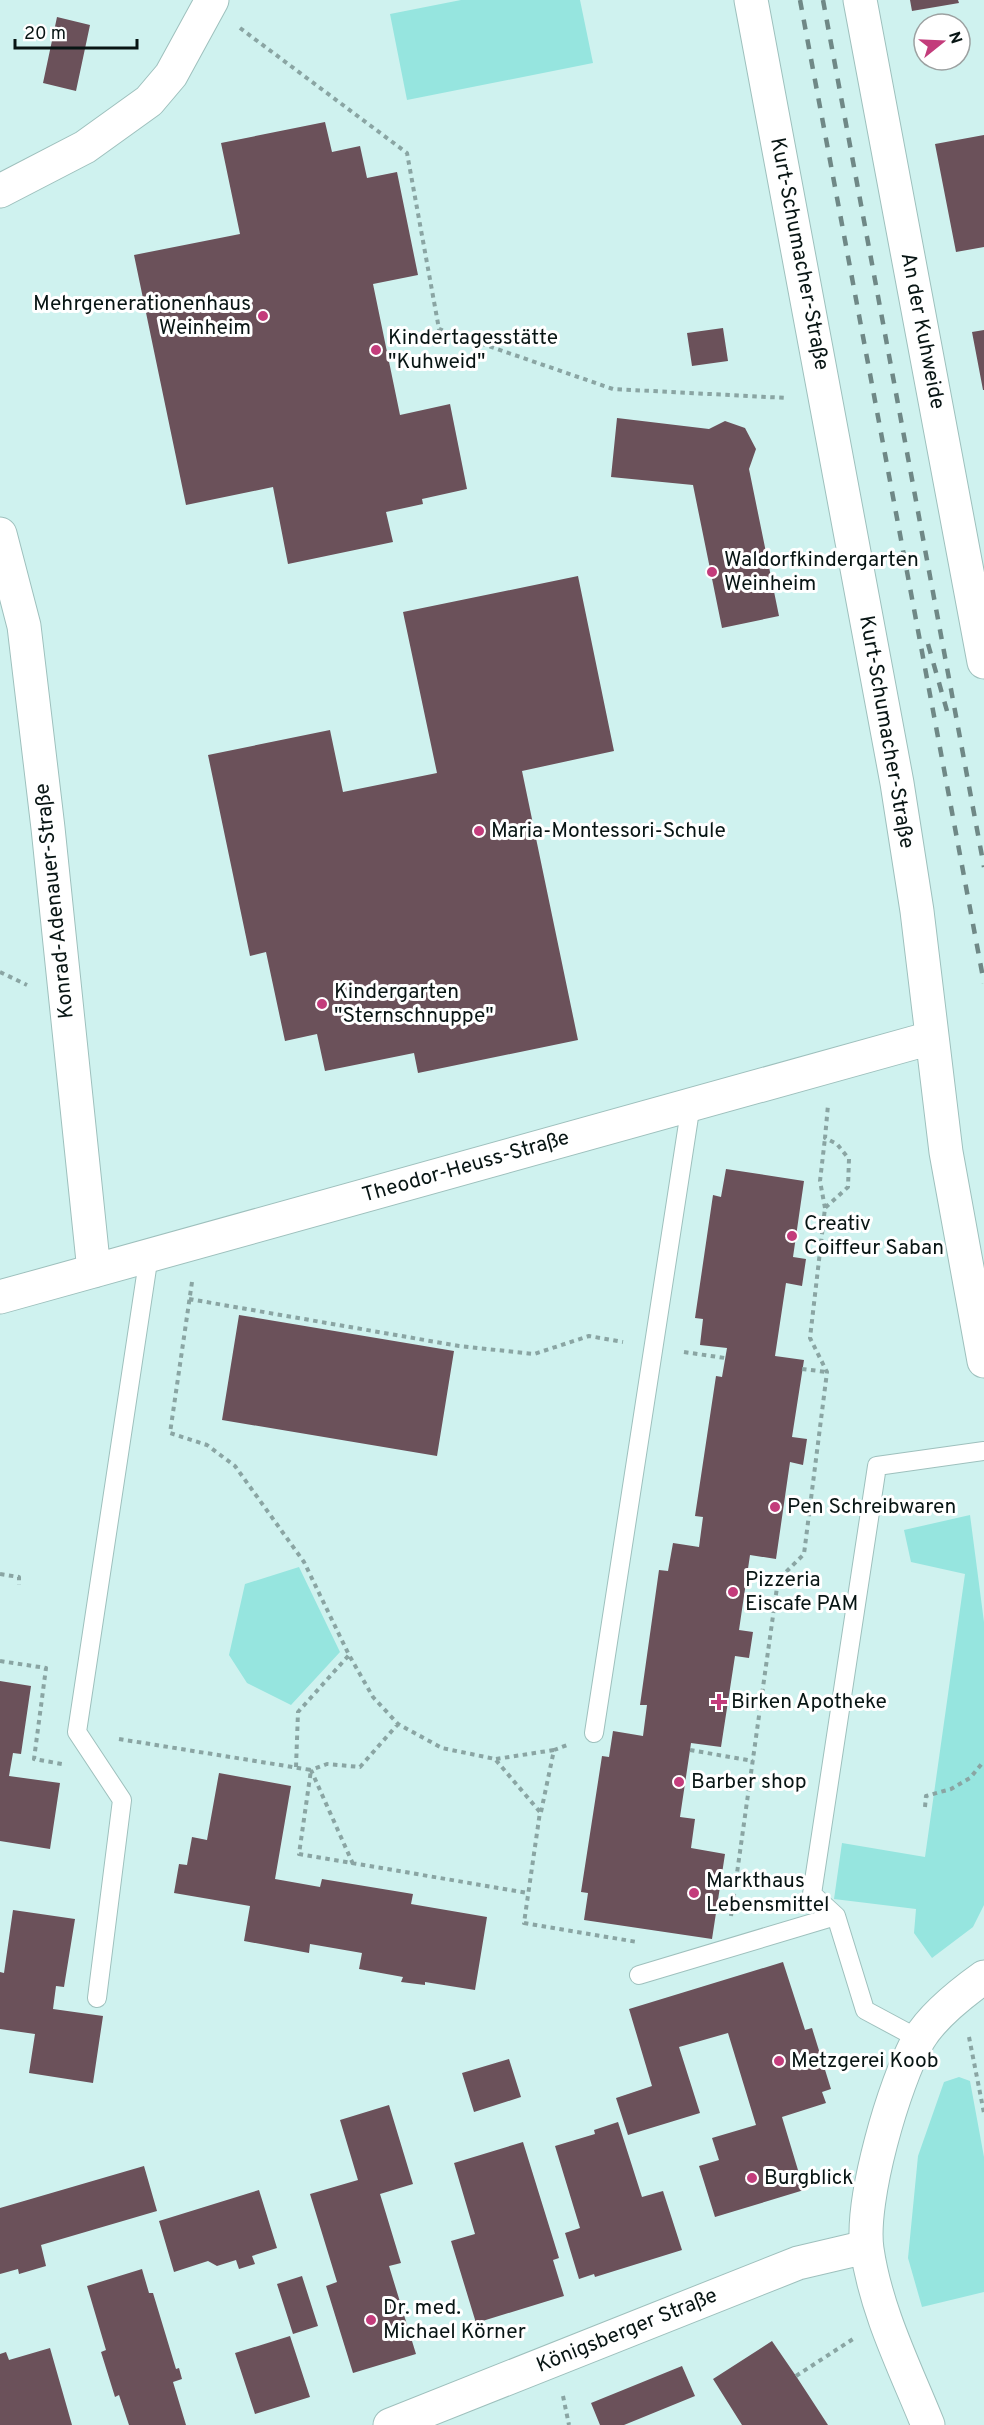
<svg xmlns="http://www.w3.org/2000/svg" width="984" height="2425" viewBox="0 0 984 2425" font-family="Overpass,sans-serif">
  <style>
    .green { fill: #96e5df }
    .building { fill: #6b515a }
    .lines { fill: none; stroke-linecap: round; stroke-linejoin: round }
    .service-casing { stroke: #9ec0bd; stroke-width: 20 }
    .minor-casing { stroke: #9ec0bd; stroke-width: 35 }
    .path { stroke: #8aa5a3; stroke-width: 4; stroke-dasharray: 4.5 4.5; stroke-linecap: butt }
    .service { stroke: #fff; stroke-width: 18 }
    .minor { stroke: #fff; stroke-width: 33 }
    .rail { stroke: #6f8886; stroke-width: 4.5; stroke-dasharray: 10 10; stroke-linecap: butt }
    .poi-dot { fill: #c33c7b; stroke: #fff; stroke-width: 2 }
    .labels { text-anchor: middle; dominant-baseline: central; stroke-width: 6; stroke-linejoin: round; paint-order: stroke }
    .street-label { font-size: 21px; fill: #081514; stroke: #fff }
    .poi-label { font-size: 21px; fill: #081514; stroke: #fff; text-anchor: start }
  </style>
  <rect width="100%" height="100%" fill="#cff2ef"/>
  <path class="green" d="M 461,0 L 580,0 L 593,63 L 407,100 L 390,14 Z
    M 970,1515 L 984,1622 L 984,1905 L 973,1927 L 932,1958 L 914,1933 L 916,1909 L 834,1899 L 842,1843 L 925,1857 L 965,1574 L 911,1562 L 904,1530 Z
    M 299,1567 L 340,1652 L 291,1705 L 247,1683 L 229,1655 L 245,1584 Z
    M 959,2077 L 970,2081 L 984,2157 L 984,2292 L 922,2307 L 908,2258 L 918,2156 L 944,2082 Z"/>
  <path class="building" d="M 910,0 L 958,0 L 959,3 L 912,11 Z
    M 57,17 L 90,25 L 76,91 L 43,83 Z
    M 325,122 L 332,152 L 360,146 L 367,178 L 397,172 L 418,275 L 373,284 L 400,415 L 450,404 L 467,489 L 422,499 L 423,504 L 386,512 L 393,542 L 288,564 L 273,487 L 186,505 L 134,255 L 240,234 L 221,143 Z
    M 984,135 L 984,247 L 956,252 L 935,144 Z
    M 723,328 L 728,361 L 692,366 L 687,333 Z
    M 984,330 L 984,390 L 983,390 L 972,332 Z
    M 617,418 L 709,429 L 725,421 L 745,428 L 756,449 L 749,469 L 779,616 L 722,628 L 693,485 L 611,477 Z
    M 578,576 L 614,751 L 522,771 L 578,1040 L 418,1073 L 414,1053 L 325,1071 L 317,1034 L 285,1041 L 266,952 L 250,956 L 208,755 L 330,730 L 343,792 L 437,773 L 403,612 Z
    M 726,1169 L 804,1181 L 793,1257 L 806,1259 L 802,1286 L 786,1283 L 775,1356 L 804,1360 L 792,1437 L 807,1439 L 803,1465 L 790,1462 L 776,1559 L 750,1555 L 739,1630 L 753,1632 L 749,1658 L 735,1656 L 721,1747 L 691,1743 L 690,1750 L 680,1817 L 695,1819 L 691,1848 L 725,1854 L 712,1939 L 584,1920 L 588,1893 L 581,1892 L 602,1756 L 609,1757 L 613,1731 L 643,1736 L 647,1705 L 640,1705 L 659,1570 L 668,1571 L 673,1543 L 699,1547 L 703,1517 L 695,1516 L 716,1376 L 722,1377 L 727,1348 L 700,1345 L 703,1319 L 695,1318 L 713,1195 L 721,1197 Z
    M 239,1315 L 454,1351 L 437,1456 L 222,1420 Z
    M 0,1681 L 31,1686 L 21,1754 L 13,1753 L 9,1776 L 60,1783 L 50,1849 L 0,1841 Z
    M 219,1773 L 291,1786 L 275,1879 L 320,1887 L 322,1879 L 413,1894 L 411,1904 L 487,1917 L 475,1990 L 425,1982 L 425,1985 L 401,1982 L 403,1977 L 359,1969 L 362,1953 L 310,1944 L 309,1953 L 244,1941 L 250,1906 L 174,1893 L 179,1864 L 187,1865 L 192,1837 L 207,1840 Z
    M 13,1910 L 75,1919 L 64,1987 L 56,1986 L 53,2009 L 103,2016 L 93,2083 L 29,2073 L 35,2034 L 0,2029 L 0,1972 L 4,1973 Z
    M 783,1962 L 805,2030 L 812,2028 L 831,2089 L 822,2092 L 826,2103 L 782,2117 L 804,2190 L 715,2217 L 699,2166 L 719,2160 L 712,2138 L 756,2125 L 728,2033 L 679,2047 L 700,2113 L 628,2135 L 616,2098 L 652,2086 L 629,2009 Z
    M 509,2059 L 521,2097 L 474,2112 L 462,2073 Z
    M 389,2105 L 413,2184 L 380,2194 L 401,2263 L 389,2266 L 416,2354 L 353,2373 L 326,2286 L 337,2282 L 310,2194 L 358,2180 L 340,2120 Z
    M 618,2122 L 642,2197 L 663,2191 L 682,2250 L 595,2277 L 594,2274 L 579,2279 L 565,2233 L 580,2228 L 555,2146 L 595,2134 L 594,2130 Z
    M 523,2142 L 559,2258 L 553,2260 L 564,2296 L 476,2323 L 451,2241 L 475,2234 L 454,2163 Z
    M 144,2166 L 157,2211 L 41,2245 L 46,2266 L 19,2274 L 18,2269 L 0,2274 L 0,2208 Z
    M 259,2190 L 277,2248 L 252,2256 L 255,2264 L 239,2269 L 236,2260 L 217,2266 L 208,2261 L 174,2272 L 159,2221 Z
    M 142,2269 L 149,2293 L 153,2293 L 176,2369 L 179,2368 L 182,2379 L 173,2382 L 186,2425 L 129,2425 L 119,2395 L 115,2397 L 101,2352 L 106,2350 L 87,2286 Z
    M 302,2276 L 318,2326 L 293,2334 L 277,2284 Z
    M 290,2336 L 310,2397 L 255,2414 L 235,2353 Z
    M 772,2341 L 796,2376 L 828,2425 L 742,2425 L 713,2379 Z
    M 50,2348 L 72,2425 L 0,2425 L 0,2354 L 6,2352 L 9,2360 Z
    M 682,2366 L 695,2396 L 624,2425 L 600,2425 L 591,2403 Z"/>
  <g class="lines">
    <defs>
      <path id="service" d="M 594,1733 L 691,1104
        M 639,1975 L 836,1916
        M 97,1998 L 122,1800 L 77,1732 L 149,1255
        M 919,2039 L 865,2010 L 836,1916 L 812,1894 L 877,1466 L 984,1451"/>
      <path id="minor" d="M 751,0 L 897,783 L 917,911 L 946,1152 L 984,1361
        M 860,0 L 984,662
        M 0,191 L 85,147 L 149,101 L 171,75 L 212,0
        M 0,534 L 24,626 L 48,828 L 94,1271
        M 0,1297 L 931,1038
        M 390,2425 L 798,2263 L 866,2247
        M 928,2425 C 905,2368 876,2311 867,2249 C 860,2201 894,2082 919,2039 C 932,2017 963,1992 984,1977"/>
    </defs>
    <use href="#service" class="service-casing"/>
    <use href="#minor" class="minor-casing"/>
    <path class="path" d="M 240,28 L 407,153 L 439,329 L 613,389 L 787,398
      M 0,972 L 27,985
      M 825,1208 L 820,1181 L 825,1138
      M 192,1282 L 170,1433 L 207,1445 L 235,1466 L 304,1562 L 349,1655 L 373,1697 L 398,1724 L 442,1748 L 495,1759 L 540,1812 L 524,1923 L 637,1942
      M 189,1299 L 459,1346 L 534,1354 L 589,1336 L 623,1342
      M 684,1352 L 725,1358
      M 802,1369 L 827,1372
      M 0,1574 L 19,1577 L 19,1585
      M 0,1661 L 46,1668 L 34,1759 L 62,1764
      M 119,1739 L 311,1770 L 299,1854 L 528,1893
      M 690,1750 L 753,1761
      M 496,1759 L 554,1750
      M 296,1767 L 298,1712 L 349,1655
      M 925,1807 L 926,1796 L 951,1789 L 970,1778 L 984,1761
      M 541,1812 L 554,1750 L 567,1745
      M 353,1864 L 311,1770 L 327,1764 L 360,1767 L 398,1724
      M 731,1916 L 778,1580 L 804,1554 L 827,1372 L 810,1338 L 825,1208 L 848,1187 L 849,1159 L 837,1144 L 825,1138 L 828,1105
      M 969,2037 L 984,2113
      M 796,2376 L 853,2339
      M 563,2396 L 569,2425"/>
    <use href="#service" class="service"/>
    <use href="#minor" class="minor"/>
    <path class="rail" d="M 800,0 L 984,983
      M 823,0 L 984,867
      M 928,644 L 947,711"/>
  </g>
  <g class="poi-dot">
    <circle cx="263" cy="316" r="6"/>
    <circle cx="376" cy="350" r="6"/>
    <circle cx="712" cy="572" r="6"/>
    <circle cx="479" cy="831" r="6"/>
    <circle cx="322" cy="1004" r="6"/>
    <circle cx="792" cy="1236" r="6"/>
    <circle cx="775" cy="1507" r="6"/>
    <circle cx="733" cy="1592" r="6"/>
    <path d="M716 1693h6v6h6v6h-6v6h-6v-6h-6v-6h6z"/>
    <circle cx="679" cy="1782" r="6"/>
    <circle cx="694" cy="1893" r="6"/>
    <circle cx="779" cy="2061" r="6"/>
    <circle cx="752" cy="2178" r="6"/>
    <circle cx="371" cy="2320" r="6"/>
  </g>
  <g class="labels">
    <g class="street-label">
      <text transform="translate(799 254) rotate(79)">Kurt-Schumacher-Straße</text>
      <text transform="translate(922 331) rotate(79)">An der Kuhweide</text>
      <text transform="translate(886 732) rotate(80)">Kurt-Schumacher-Straße</text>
      <text transform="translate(55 901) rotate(-96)">Konrad-Adenauer-Straße</text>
      <text transform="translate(466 1167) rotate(-16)">Theodor-Heuss-Straße</text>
      <text transform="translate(627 2331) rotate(-22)">Königsberger Straße</text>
    </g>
    <g class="poi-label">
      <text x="251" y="304" text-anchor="end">Mehrgenerationenhaus<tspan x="251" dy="24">Weinheim</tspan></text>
      <text x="388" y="338">Kindertagesstätte<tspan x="388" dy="24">"Kuhweid"</tspan></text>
      <text x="724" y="560">Waldorfkindergarten<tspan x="724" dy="24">Weinheim</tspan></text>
      <text x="491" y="831">Maria-Montessori-Schule</text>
      <text x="334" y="992">Kindergarten<tspan x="334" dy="24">"Sternschnuppe"</tspan></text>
      <text x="804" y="1224">Creativ<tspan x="804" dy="24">Coiffeur Saban</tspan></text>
      <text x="787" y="1507">Pen Schreibwaren</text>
      <text x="745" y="1580">Pizzeria<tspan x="745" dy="24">Eiscafe PAM</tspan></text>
      <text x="731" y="1702">Birken Apotheke</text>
      <text x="691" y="1782">Barber shop</text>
      <text x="706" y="1881">Markthaus<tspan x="706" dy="24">Lebensmittel</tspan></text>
      <text x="791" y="2061">Metzgerei Koob</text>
      <text x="764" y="2178">Burgblick</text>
      <text x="383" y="2308">Dr. med.<tspan x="383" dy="24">Michael Körner</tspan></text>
    </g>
  </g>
  <g transform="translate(942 42) rotate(72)"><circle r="28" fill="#ffffff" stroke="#9ca1a1" stroke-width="1.5"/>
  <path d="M0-4.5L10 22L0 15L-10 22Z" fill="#c33c7b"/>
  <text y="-9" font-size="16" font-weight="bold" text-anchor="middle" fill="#081514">N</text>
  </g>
  <path d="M15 39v9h122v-9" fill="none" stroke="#081514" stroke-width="3"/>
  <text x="24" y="39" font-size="18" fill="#081514" stroke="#ffffff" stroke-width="4.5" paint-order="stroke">20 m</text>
</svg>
